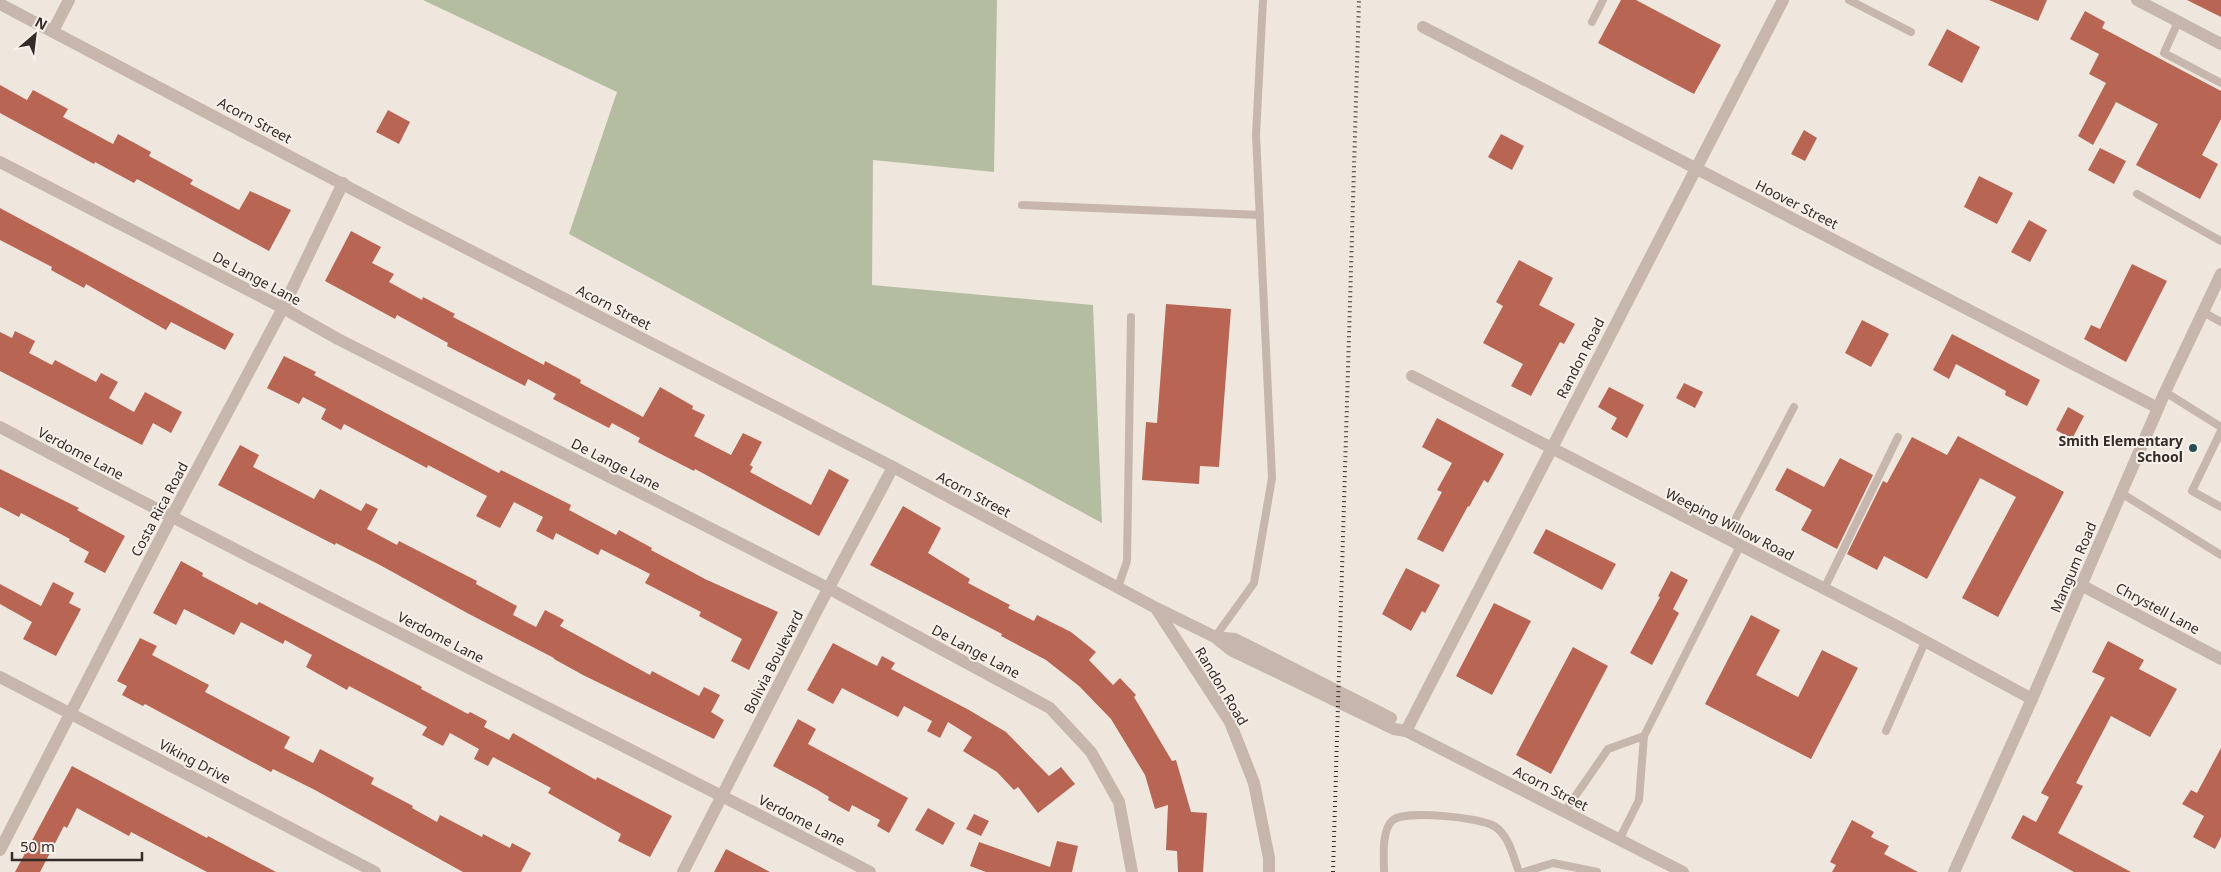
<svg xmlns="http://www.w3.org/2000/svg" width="2221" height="872" viewBox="0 0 2221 872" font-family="'Noto Sans',sans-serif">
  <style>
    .green { fill: #b5bda0 }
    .building { fill: #b86554 }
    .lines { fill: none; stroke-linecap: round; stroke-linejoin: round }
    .service { stroke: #c6b6ab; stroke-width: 8 }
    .minor { stroke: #c6b6ab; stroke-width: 12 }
    .tertiary { stroke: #c6b6ab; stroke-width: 12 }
    .rail { stroke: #352c29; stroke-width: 4; stroke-dasharray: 1 4; stroke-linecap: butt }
    .poi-dot { fill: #245252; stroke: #f8f0ea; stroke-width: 2 }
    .labels { text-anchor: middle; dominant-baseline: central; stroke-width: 4; stroke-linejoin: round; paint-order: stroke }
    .street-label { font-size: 14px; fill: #352c29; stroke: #f8f0ea }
    .poi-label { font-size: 14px; font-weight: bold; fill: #352c29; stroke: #f8f0ea; text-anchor: end }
  </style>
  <rect width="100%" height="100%" fill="#efe6de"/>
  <path class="green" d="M 423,0 L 997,0 L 994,172 L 873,160 L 872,285 L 1093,305 L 1102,523 L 569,234 L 617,92 Z"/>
  <path class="building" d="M 1621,0 L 1636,0 L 1721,45 L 1694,94 L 1598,43 Z
    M 1989,0 L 2047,0 L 2038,21 Z
    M 2187,0 L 2221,0 L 2221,17 Z
    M 2085,11 L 2105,22 L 2102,28 L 2221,91 L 2221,119 L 2202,155 L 2218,164 L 2200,199 L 2136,165 L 2158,124 L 2116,102 L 2093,145 L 2078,136 L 2106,83 L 2089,74 L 2099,54 L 2070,39 Z
    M 1947,29 L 1980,47 L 1962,83 L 1928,65 Z
    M 0,85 L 27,100 L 33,90 L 68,109 L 63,117 L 113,144 L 118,134 L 151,152 L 149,156 L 193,180 L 190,184 L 239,210 L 250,191 L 291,210 L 269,251 L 137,179 L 134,183 L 95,162 L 94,164 L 0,113 Z
    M 388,110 L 410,122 L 399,144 L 376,132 Z
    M 1804,130 L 1817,138 L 1805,161 L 1791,154 Z
    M 1501,134 L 1524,146 L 1512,170 L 1488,157 Z
    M 2100,148 L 2126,161 L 2114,184 L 2088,170 Z
    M 1979,176 L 2013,193 L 1997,224 L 1964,207 Z
    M 0,208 L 234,334 L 225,350 L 171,322 L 166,330 L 86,284 L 84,288 L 51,270 L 52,267 L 0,240 Z
    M 2029,220 L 2047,230 L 2030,262 L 2011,252 Z
    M 351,231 L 381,247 L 372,263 L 394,274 L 389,282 L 422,300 L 423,297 L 455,314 L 453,317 L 544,365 L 545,361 L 581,380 L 580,383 L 643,417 L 660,387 L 693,406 L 692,409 L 705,415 L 694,436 L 731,455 L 743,433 L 762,442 L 750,465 L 753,467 L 750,472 L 811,505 L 829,469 L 849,480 L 819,536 L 695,469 L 694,471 L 651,449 L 638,442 L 640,438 L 612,423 L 609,428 L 553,399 L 556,394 L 528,379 L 525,386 L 447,346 L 448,343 L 397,315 L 395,319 L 325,281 Z
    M 1519,260 L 1553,278 L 1539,305 L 1575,324 L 1564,344 L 1560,342 L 1531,396 L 1511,386 L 1523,364 L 1483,343 L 1503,306 L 1496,302 Z
    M 2132,264 L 2167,281 L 2126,362 L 2084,339 L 2091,325 L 2100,329 Z
    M 1166,304 L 1231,309 L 1219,467 L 1200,466 L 1199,484 L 1142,480 L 1146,422 L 1157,423 Z
    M 1862,320 L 1889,334 L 1871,367 L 1845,353 Z
    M 15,331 L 35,341 L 29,353 L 52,365 L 55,360 L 96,382 L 101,373 L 118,382 L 109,398 L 134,412 L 145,392 L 182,412 L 171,433 L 153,423 L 142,445 L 0,371 L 0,332 L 12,338 Z
    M 1952,334 L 2040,380 L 2027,406 L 2005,395 L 2006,391 L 1956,364 L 1949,379 L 1933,370 Z
    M 284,356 L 316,372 L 314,375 L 499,473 L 501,470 L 571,505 L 569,510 L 616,535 L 619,530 L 652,548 L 651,550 L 705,579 L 778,612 L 749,670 L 731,661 L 742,639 L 699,616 L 701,612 L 645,583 L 650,574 L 601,549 L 598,555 L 556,533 L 553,540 L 536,531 L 543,517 L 514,502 L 500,528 L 476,516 L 487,496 L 428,465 L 427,468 L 344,424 L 341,430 L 321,419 L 326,409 L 303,397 L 299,404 L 267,388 Z
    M 1684,383 L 1703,392 L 1695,408 L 1676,398 Z
    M 1609,387 L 1644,405 L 1627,438 L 1611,429 L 1617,418 L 1598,407 Z
    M 2068,407 L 2084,416 L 2072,439 L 2056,430 Z
    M 1437,418 L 1504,454 L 1488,483 L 1484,480 L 1469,507 L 1468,506 L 1443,552 L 1417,539 L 1442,492 L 1437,490 L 1452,463 L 1422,447 Z
    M 1958,436 L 2064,492 L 1998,617 L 1962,598 L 2016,497 L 1980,478 L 1927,579 L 1884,556 L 1877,570 L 1847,554 L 1883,481 L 1887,483 L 1912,437 L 1947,455 Z
    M 240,445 L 259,455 L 253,467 L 314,499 L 320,489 L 361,511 L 366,503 L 378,509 L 367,529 L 397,545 L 399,541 L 477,581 L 476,584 L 517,606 L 513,615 L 536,627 L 545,610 L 564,620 L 560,626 L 650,675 L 652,671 L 699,696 L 704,687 L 720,695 L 711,712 L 724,720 L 714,739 L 583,675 L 554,659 L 554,658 L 469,614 L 378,564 L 336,543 L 335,545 L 218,485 Z
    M 1840,458 L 1873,475 L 1837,549 L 1801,530 L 1812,510 L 1775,490 L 1787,468 L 1824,487 Z
    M 0,469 L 79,508 L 77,510 L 125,536 L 105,573 L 84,562 L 89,552 L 69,541 L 70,539 L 21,513 L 19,517 L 0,507 Z
    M 903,506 L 941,528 L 928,553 L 970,579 L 968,583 L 1010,605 L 1008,608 L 1034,621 L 1037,615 L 1071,632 L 1096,652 L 1089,660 L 1113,685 L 1120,678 L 1136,695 L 1134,697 L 1172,761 L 1176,760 L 1191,812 L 1207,813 L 1203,872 L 1178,872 L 1177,851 L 1166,850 L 1168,805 L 1155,809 L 1145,775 L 1111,719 L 1079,686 L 1046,660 L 1001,636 L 1002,634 L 870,565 Z
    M 1546,529 L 1616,564 L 1602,590 L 1533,553 Z
    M 181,561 L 203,573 L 202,576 L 257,605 L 259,602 L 422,687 L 421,689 L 468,714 L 470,712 L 487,721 L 484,727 L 509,740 L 513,733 L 596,780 L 597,777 L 672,816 L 650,857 L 618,841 L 621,834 L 548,793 L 551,788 L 493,757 L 488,766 L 474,759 L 479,749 L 450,733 L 443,746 L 422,735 L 427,727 L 349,686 L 347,690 L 306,667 L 312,655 L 285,640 L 283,644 L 241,622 L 234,635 L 184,609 L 176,625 L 153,613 Z
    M 1406,568 L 1440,585 L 1425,613 L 1422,611 L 1411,631 L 1382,614 Z
    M 1671,571 L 1688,580 L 1673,609 L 1679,613 L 1652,665 L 1630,653 L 1660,597 L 1658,596 Z
    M 53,582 L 74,593 L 69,603 L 81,609 L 56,656 L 23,639 L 32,622 L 0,604 L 0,584 L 41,606 Z
    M 1494,603 L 1531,621 L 1492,695 L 1456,676 Z
    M 1751,615 L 1780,630 L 1756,675 L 1798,697 L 1822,650 L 1858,668 L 1811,759 L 1705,704 Z
    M 140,638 L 157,646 L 152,655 L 209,685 L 205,692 L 290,737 L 284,748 L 313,763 L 320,749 L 374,778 L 371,784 L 413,806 L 412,808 L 437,822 L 440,815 L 482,837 L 483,834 L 510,848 L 512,843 L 531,853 L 521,872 L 463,872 L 315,790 L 273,769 L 271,772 L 145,704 L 143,706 L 122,695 L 127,686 L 117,681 Z
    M 2108,641 L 2144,660 L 2139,669 L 2177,689 L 2150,737 L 2111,716 L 2076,783 L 2083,786 L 2058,833 L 2131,872 L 2074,872 L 2011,838 L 2023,815 L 2036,822 L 2049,797 L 2041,793 L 2105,678 L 2092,672 Z
    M 833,643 L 877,666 L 882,656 L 895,663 L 891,669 L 969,710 L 1006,732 L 1049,776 L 1061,767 L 1075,784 L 1038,813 L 1018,787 L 1014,790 L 997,772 L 963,751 L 972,737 L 948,722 L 940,738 L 927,731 L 932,721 L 904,706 L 898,717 L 842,688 L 833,704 L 807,690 Z
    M 1573,647 L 1608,666 L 1551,774 L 1516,755 Z
    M 798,719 L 816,729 L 808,744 L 908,798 L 889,833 L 877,826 L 880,820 L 852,805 L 849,812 L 828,800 L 829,797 L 816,789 L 773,766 Z
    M 2221,748 L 2221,837 L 2215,849 L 2193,837 L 2204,816 L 2182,804 L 2191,790 L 2197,793 Z
    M 72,766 L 207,838 L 208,836 L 276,872 L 207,872 L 131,832 L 129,836 L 77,808 L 67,828 L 64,826 L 40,872 L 15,872 Z
    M 928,808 L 955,823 L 943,845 L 915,830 Z
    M 974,814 L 989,821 L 981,836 L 966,829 Z
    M 1852,820 L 1874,832 L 1871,837 L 1889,846 L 1884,854 L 1918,872 L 1832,872 L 1836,865 L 1830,862 Z
    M 1057,841 L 1078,846 L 1072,872 L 986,872 L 970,866 L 979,842 L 1050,867 Z
    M 726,849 L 770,872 L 714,872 Z"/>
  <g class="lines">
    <path class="service" d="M 1849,0 L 1911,32
      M 1592,22 L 1603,0
      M 2178,22 L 2164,53 L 2221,83
      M 2137,194 L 2221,241
      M 1022,205 L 1260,215
      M 2203,312 L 2221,322
      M 2165,392 L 2221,427
      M 2221,431 L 2192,491 L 2221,507
      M 2121,493 L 2221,555
      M 1725,539 L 1794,407
      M 1118,587 L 1127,561 L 1131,317
      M 1824,589 L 1898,437
      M 1215,637 L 1254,583 L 1272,478 L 1256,135 L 1263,0
      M 1886,731 L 1925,642
      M 1565,811 L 1608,749 L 1644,736
      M 1619,840 L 1639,800 L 1644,736 L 1740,546
      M 1384,872 C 1384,858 1381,830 1393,820 C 1405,810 1479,817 1494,826 C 1509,835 1513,856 1519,872
      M 1524,872 L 1553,863 L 1597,872"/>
    <path class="minor" d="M 2137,0 L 2221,44
      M 1423,27 L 2158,408
      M 53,31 L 69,0
      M 0,162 L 283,308 L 338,339 L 828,588 L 1050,708 L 1091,752 L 1119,802 L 1132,872
      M 1412,376 L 1895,625 L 2032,699
      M 0,427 C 288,580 580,722 870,872
      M 2081,585 L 2221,659
      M 0,677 L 375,872
      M 1406,731 L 1783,0
      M 0,850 L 171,518 L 283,308 L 343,183
      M 683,872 L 817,610 L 893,467"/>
    <path class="tertiary" d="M 0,4 L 407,218 L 893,467 L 1156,608 L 1215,637 L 1231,650 L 1394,729 L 1406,731 L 1683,872
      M 1157,610 L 1230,722 L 1254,783 L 1269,858 L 1269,872
      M 1215,637 L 1235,639 L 1391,718
      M 1954,872 L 2032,699 L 2165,392 L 2221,274"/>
    <path class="rail" d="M 1333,872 L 1359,0"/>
  </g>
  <circle class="poi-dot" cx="2193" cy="448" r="5"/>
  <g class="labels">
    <g class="street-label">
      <text transform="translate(255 120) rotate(28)">Acorn Street</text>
      <text transform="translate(1797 204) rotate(27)">Hoover Street</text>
      <text transform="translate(257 278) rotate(28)">De Lange Lane</text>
      <text transform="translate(614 307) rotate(27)">Acorn Street</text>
      <text transform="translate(1580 358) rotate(-63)">Randon Road</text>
      <text transform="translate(81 453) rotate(28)">Verdome Lane</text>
      <text transform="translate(616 464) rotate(27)">De Lange Lane</text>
      <text transform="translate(974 494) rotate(28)">Acorn Street</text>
      <text transform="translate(159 509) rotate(-62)">Costa Rica Road</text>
      <text transform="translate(1730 524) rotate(27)">Weeping Willow Road</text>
      <text transform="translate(2073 567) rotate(-67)">Mangum Road</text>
      <text transform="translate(2158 608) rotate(28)">Chrystell Lane</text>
      <text transform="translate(441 637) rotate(27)">Verdome Lane</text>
      <text transform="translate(976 651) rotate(28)">De Lange Lane</text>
      <text transform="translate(773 662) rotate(-63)">Bolivia Boulevard</text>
      <text transform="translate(1222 686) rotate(59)">Randon Road</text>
      <text transform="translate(195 761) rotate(28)">Viking Drive</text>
      <text transform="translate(1551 788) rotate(27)">Acorn Street</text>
      <text transform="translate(802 820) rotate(27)">Verdome Lane</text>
    </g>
    <g class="poi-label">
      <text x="2183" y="440">Smith Elementary<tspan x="2183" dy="16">School</tspan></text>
    </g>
  </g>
  <g transform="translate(35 35) rotate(28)" stroke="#f8f0ea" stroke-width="4" paint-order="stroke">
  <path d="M0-4L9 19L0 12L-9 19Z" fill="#352c29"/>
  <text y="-8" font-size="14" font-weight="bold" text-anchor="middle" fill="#352c29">N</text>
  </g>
  <path d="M12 852v8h130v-8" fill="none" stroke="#352c29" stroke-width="2.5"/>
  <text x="20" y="852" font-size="15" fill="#352c29" stroke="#f8f0ea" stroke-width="4" paint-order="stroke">50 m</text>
</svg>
